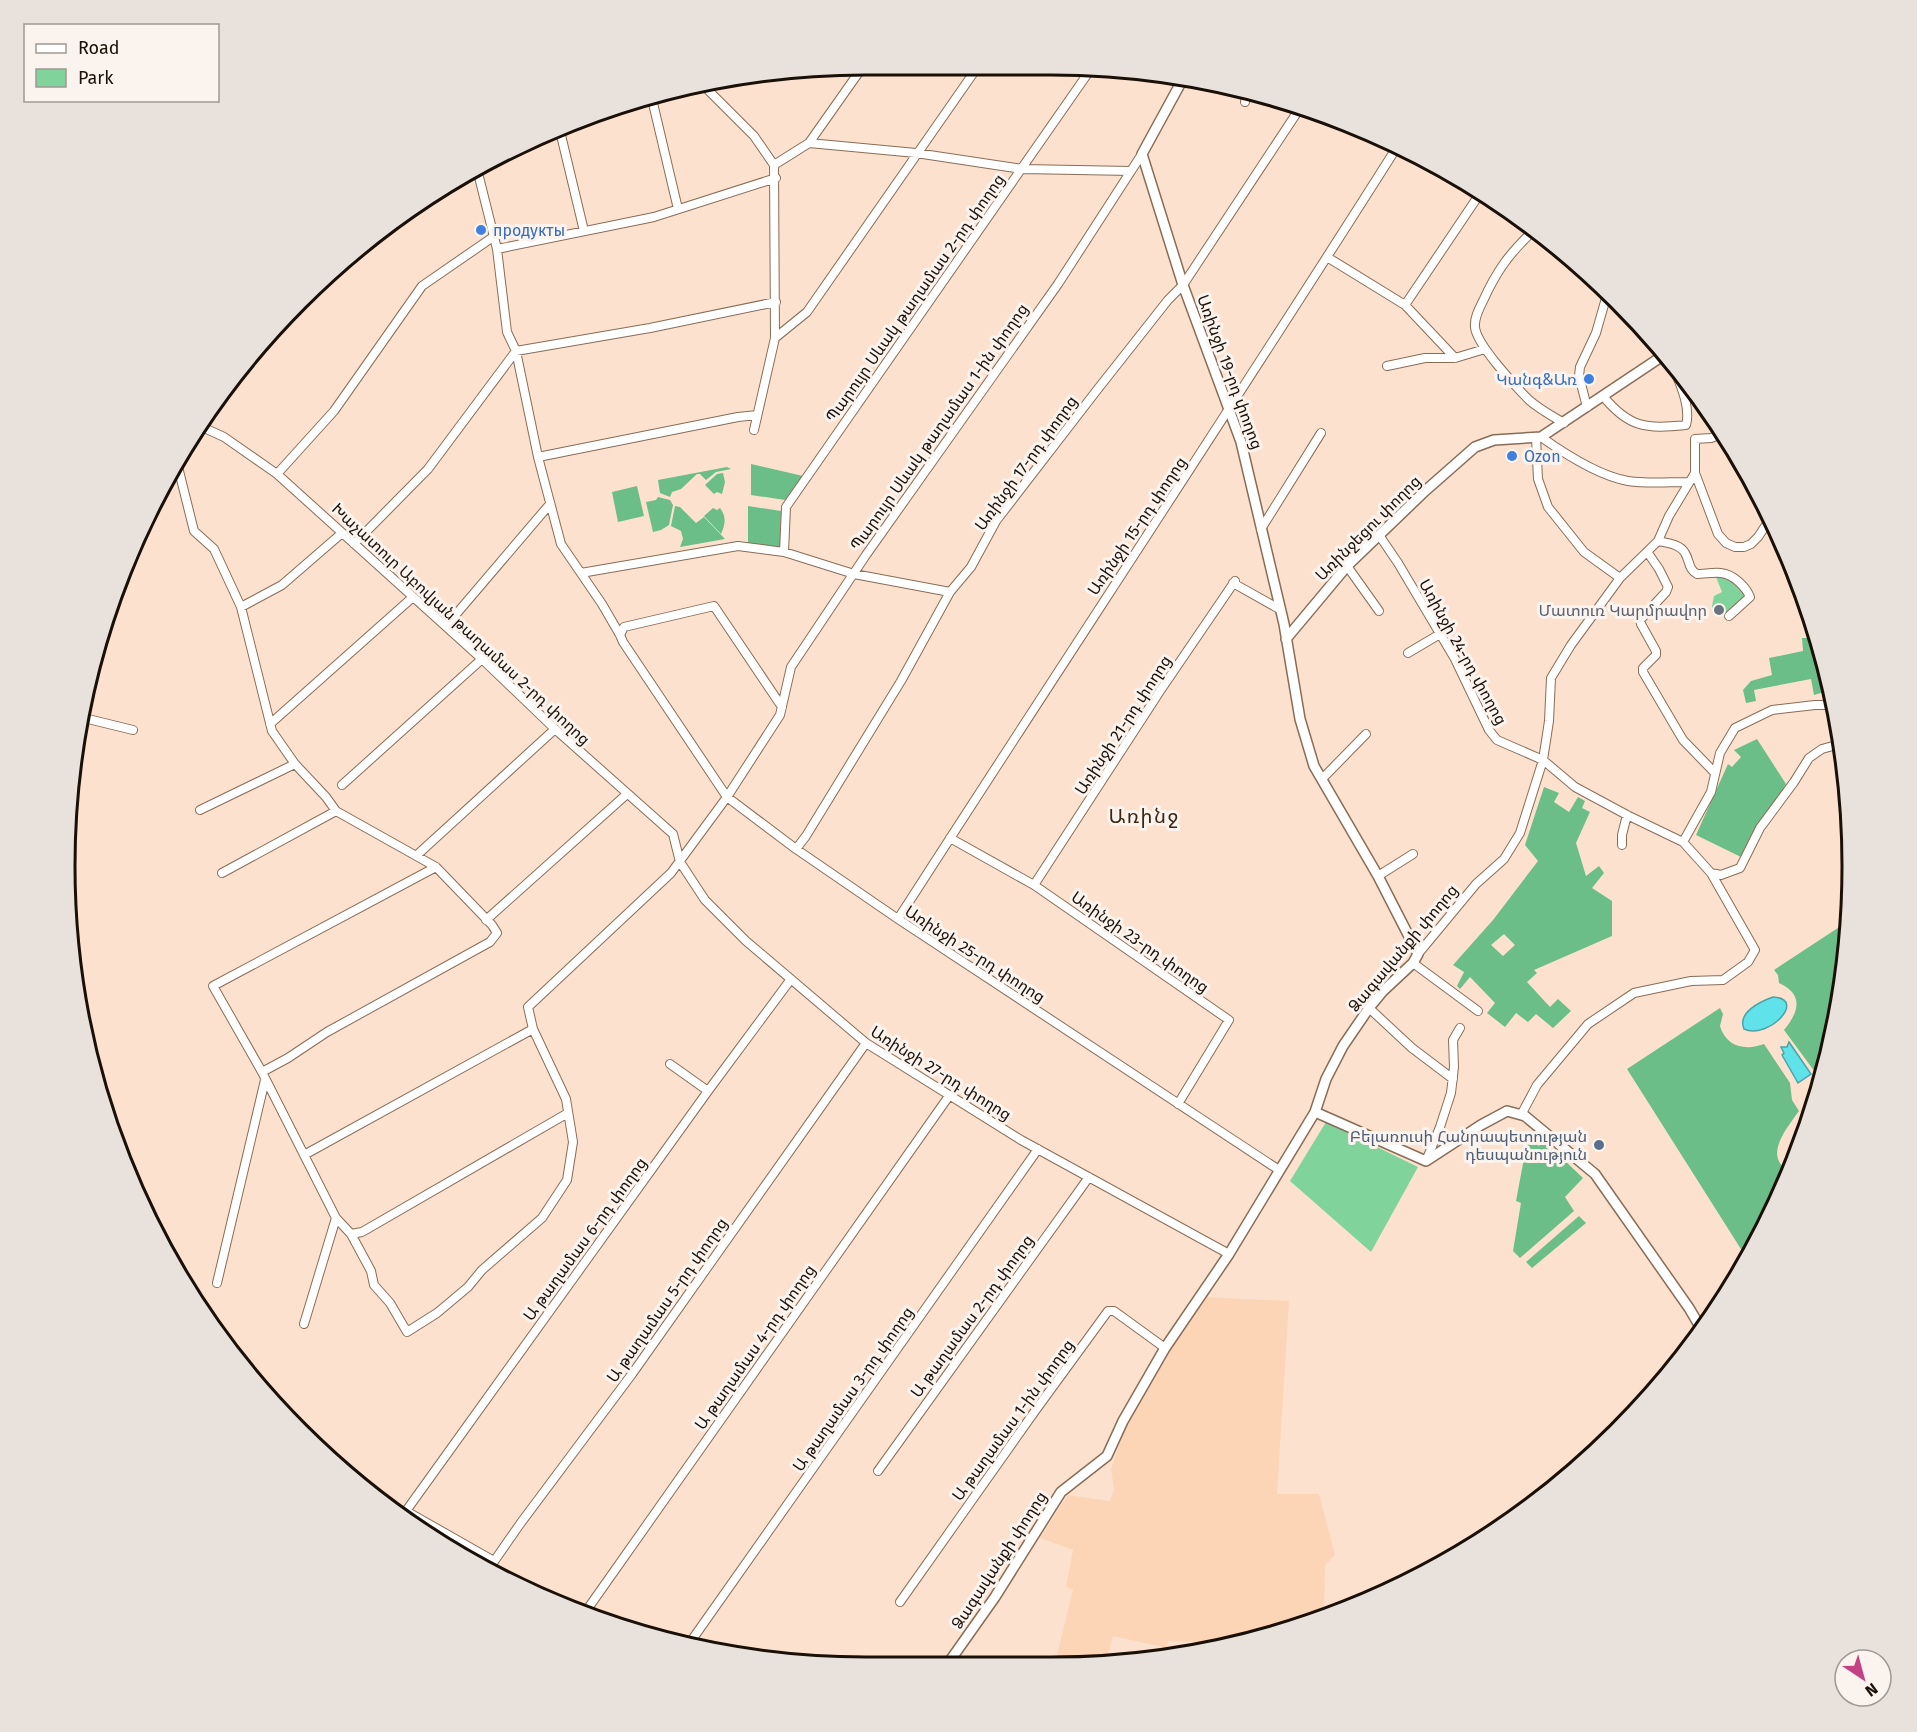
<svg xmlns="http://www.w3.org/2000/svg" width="1917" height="1732" viewBox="0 0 1917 1732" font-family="'Fira Sans','Noto Sans Armenian',sans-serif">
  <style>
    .built { fill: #fcd5b7 }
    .green { fill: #81d39c }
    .forest { fill: #6bbe87; fill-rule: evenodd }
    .water { fill: #60e2eb; stroke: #4ba3a7; stroke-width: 1.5 }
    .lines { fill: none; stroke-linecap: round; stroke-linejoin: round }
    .minor-casing { stroke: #896c56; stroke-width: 10 }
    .tertiary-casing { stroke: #896c56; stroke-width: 12 }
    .minor { stroke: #fff; stroke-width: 8 }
    .tertiary { stroke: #fff; stroke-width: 9 }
    .shop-dot { fill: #3f7fe0; stroke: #faf3ee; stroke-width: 2 }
    .worship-dot { fill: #6b7280; stroke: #faf3ee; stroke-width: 2 }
    .service-dot { fill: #5c6f8a; stroke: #faf3ee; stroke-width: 2 }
    .labels { text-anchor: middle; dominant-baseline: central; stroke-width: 6; stroke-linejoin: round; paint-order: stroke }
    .shop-label { font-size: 16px; fill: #366cbe; stroke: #faf3ee; text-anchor: start }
    .street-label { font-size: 16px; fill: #1a1007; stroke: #faf3ee }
    .worship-label { font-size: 16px; fill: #5b616d; stroke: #faf3ee; text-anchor: end }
    .service-label { font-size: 16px; fill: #4e5e75; stroke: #faf3ee; text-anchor: end }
    .quarter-label { font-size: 20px; letter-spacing: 1.5px; fill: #3e2611; stroke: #faf3ee }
    .rim { fill: none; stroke: #1a1007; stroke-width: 3 }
  </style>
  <rect width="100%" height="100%" fill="#fce2ce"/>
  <path class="built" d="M 1207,1297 L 1289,1301 L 1277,1494 L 1319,1494 L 1335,1555 L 1325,1565 L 1324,1617 L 1237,1643 L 1168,1641 L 1167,1648 L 1113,1636 L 1106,1662 L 1054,1667 L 1073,1590 L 1066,1587 L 1073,1550 L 1040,1538 L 1068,1495 L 1110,1501 L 1114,1490 L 1111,1469 L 1125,1428 L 1149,1381 L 1186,1322 Z"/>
  <path class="green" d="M 1716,577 C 1735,578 1737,584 1748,597 L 1732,611 L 1715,615 L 1712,606 L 1714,596 L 1722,592 Z
    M 1326,1122 L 1418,1167 L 1371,1252 L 1290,1181 Z"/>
  <path class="forest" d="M 751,464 L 803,476 L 785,500 L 751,495 Z
    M 727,467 L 731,469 L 716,472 L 706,480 L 700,474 L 697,474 L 681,489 L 672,492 L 670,497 L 660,493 L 658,480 Z
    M 723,473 L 725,482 L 722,494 L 717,492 L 714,494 L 705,485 L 717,474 Z
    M 637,486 L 644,516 L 618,522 L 612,492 Z
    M 658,497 L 670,500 L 673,505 L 669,525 L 661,530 L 653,532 L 646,502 L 656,500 Z
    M 675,506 L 680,507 L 696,523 L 704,517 L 725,539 L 680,547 L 683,539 L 681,531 L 671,526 Z
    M 748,506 L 781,511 L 780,548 L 748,545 Z
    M 713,508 L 717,510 L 720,508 C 727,517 725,525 721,534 L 704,516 Z
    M 1802,638 L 1815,638 L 1831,690 L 1814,695 L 1811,679 L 1754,690 L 1756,701 L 1746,703 L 1743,690 L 1751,681 L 1772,675 L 1769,658 L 1803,651 Z
    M 1757,739 L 1786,784 L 1743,858 L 1696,835 L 1728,764 L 1732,767 L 1741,757 L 1734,750 Z
    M 1544,787 L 1559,793 L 1554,802 L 1569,812 L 1578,797 L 1585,801 L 1582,808 L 1590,812 L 1576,843 L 1586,876 L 1599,866 L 1604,873 L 1592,888 L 1612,901 L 1612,936 L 1534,970 L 1537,973 L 1527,982 L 1550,1007 L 1558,999 L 1571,1011 L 1553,1028 L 1536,1014 L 1528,1022 L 1516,1013 L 1505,1027 L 1487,1013 L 1495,1003 L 1470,977 L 1460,989 L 1457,986 L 1464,972 L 1453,965 L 1493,920 L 1538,861 L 1525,845 ZM 1504,934 L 1515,945 L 1503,956 L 1491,945 Z
    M 1847,922 L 1837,1022 L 1821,1074 L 1815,1072 L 1784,1030 C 1799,1012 1804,994 1779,983 L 1778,975 L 1774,970 Z
    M 1720,1008 L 1723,1014 L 1720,1026 C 1726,1047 1746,1051 1764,1044 L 1790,1083 L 1792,1100 L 1799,1111 C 1786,1129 1761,1159 1792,1172 L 1746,1257 L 1627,1069 Z
    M 1528,1137 L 1539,1146 L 1543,1140 L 1583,1178 L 1565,1197 L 1574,1211 L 1520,1258 L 1513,1251 L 1521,1203 L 1516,1201 Z
    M 1579,1216 L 1586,1223 L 1532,1268 L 1526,1262 Z"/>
  <path class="water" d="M 1773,997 C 1808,999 1768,1040 1744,1029 C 1737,1013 1759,1002 1773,997 Z
    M 1789,1042 L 1811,1074 L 1798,1083 L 1782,1055 L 1784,1053 L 1781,1047 L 1787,1047 Z"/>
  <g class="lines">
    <defs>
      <path id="minor" d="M 701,83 L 754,136 L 774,165 L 775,338 L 754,430
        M 652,99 L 678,209
        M 1245,102 L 1247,92
        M 560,131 L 584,231
        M 809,143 L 916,153 L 1022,169 L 1131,171
        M 774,165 L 809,143 L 864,65
        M 477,169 L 497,249 L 507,332 L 516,351 L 538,457 L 561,544 L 602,604 L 620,635 L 623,642 L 727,797 L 780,715 L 791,667 L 866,555 L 1058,284 L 1142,154
        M 1534,230 C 1509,254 1497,270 1483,301 C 1479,309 1474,318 1475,327 C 1476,344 1516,387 1529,400 C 1539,409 1552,416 1564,423
        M 497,249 L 654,217 L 776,178
        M 1327,257 L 1405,305 L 1455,358
        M 1405,305 L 1481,192
        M 775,338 L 807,312 L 979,65
        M 1387,366 L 1425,358 L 1455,358 L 1485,349
        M 1603,396 C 1629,428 1646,429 1686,425 C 1691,407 1680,384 1673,366
        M 1587,407 L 1579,376 L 1580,367 L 1596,333 L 1608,291
        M 200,426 L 224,437 L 277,474 L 482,659 L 555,729 L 673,834 L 680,862 L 705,900 L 746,941 L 866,1043 L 1021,1140 L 1229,1254
        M 1541,437 C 1565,454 1599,476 1628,481 C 1648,484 1668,482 1688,482
        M 1536,438 L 1538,479 L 1548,507 L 1584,552 L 1620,578
        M 538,457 L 738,417 L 757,415
        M 177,463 L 194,531 L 214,549 L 241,607 L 272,731 L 295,764 L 326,797 L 336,811 L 436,867 L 492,925 L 497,933 L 490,942 L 327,1032 L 288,1058 L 262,1072
        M 1695,473 L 1718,534 L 1726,543 L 1735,547 L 1744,547 L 1751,544 L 1758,537 L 1770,519
        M 277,474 L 334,411 L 422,286 L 493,237
        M 1261,529 L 1321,433
        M 1379,535 L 1398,563 L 1455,659 L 1489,730 L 1497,740 L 1543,760 L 1575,787 L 1627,815 L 1683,842 L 1711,792 L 1720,753 L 1735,728 L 1772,710 L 1815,705 L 1836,705
        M 1658,541 C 1667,543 1680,544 1685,553 C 1690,561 1688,569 1697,574 C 1704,574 1714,572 1721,573 C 1733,574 1746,587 1750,597 L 1729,616
        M 354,544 L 428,469 L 516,351 L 650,328 L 776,302
        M 784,552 L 786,507 L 1093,66
        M 1648,553 L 1659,569 L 1668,587 L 1666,592 L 1640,620 L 1641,624 L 1656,651 L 1656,655 L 1643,668 L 1643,672 L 1683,740 L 1715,773
        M 1347,566 L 1379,611
        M 581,573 L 738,546 L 784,552 L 854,574 L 950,592
        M 1233,583 L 1281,610
        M 241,607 L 282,585 L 342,533
        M 446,626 L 550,504
        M 620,635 L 624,627 L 714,606 L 782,707
        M 1408,653 L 1440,634
        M 84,718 L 133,730
        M 270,724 L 413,597
        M 1322,779 L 1366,734
        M 342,785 L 482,659
        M 200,810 L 295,764
        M 950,838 L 1034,885 L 1229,1020 L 1178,1104
        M 1622,845 L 1622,835 L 1627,815
        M 796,849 L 806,836 L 901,681 L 950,592 L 971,567 L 996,521 L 1097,390 L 1168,300 L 1183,285 L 1300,108
        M 417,855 L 555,729
        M 436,867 L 213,986 L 262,1072 L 336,1218 L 351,1234 L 371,1271 L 374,1285 L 390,1303 L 407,1332 L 437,1313 L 468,1287 L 482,1270 L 542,1218 L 567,1180 L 573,1142 L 566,1099 L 533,1029 L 528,1007 L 671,873 L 727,797 L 796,849 L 898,919 L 1279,1170
        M 222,873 L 336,811
        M 1711,873 L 1721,875 L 1740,868 L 1760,828 L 1794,782 L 1809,758 L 1822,749 L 1840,744
        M 1378,876 L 1413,854
        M 1034,885 L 1160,691 L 1235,581
        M 898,919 C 1064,661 1233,406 1397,147
        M 486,920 L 627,794
        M 1418,954 L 1476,884 L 1504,859 L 1520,833 L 1543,760 L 1549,721 L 1551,678 L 1571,645 L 1620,578 L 1658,541 L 1669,516 L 1695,473 L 1695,439 L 1711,438 L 1724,433
        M 1413,963 L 1478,1011
        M 1369,1008 L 1412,1048 L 1453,1079
        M 670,1064 L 708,1091
        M 1521,1115 L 1537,1085 L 1588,1024 L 1634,993 L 1691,981 L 1723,980 L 1748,962 L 1755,950 L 1711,873 L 1683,842
        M 304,1155 L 533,1029
        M 1426,1161 L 1440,1127 L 1451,1093 L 1454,1067 L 1453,1040 L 1460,1028
        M 351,1234 L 362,1232 L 568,1113
        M 217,1283 L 265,1080
        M 304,1324 L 336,1218
        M 878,1471 L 1089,1177
        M 406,1511 L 494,1561
        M 400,1513 L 406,1511 L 708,1091 L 791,979
        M 488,1570 L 520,1524 L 632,1374 L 866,1043
        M 900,1602 L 1035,1411 L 1108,1311 L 1114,1311 L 1165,1348
        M 584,1614 L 949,1096
        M 689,1644 L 1038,1149"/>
      <path id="tertiary" d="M 1286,639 L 1347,566 L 1425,491 L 1475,447 L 1494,440 L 1541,437 L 1664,355
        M 1315,1112 L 1426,1161 L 1481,1125 L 1507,1111 L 1525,1116 L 1595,1174 L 1689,1308 L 1702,1330
        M 947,1665 L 995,1597 L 1061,1492 L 1107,1456 L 1123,1421 L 1165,1348 L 1229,1254 L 1315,1112 L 1326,1079 L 1343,1046 L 1369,1008 L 1383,991 L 1413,963 L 1418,954 L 1378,876 L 1314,766 L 1300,719 L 1284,624 L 1241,442 L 1183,285 L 1142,154 L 1184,77"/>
    </defs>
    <use href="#minor" class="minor-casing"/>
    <use href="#tertiary" class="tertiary-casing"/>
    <use href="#minor" class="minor"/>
    <use href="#tertiary" class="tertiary"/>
  </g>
  <g class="shop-dot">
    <circle cx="481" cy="230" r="6"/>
    <circle cx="1589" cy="379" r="6"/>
    <circle cx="1512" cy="456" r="6"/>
  </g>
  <circle class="worship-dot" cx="1719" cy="610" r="6"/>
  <circle class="service-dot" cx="1599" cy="1145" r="6"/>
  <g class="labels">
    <g class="shop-label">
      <text x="493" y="230">продукты</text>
      <text x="1577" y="379" text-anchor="end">Կանգ&amp;Առ</text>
      <text x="1524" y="456">Ozon</text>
    </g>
    <g class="street-label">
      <text transform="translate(915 298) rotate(-55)">Պարույր Սևակ թաղամաս 2-րդ փողոց</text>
      <text transform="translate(1230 372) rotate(70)">Առինջի 19-րդ փողոց</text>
      <text transform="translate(939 427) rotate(-55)">Պարույր Սևակ թաղամաս 1-ին փողոց</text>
      <text transform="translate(1026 463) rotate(-54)">Առինջի 17-րդ փողոց</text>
      <text transform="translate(1137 526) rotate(-56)">Առինջի 15-րդ փողոց</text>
      <text transform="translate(1368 528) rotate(-45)">Առինջեցու փողոց</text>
      <text transform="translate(461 624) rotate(43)">Խաչատուր Աբովյան թաղամաս 2-րդ փողոց</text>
      <text transform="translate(1463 652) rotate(61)">Առինջի 24-րդ փողոց</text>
      <text transform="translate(1123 725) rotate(-57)">Առինջի 21-րդ փողոց</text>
      <text transform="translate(1140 942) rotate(35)">Առինջի 23-րդ փողոց</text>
      <text transform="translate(1403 948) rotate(-50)">Ձագավանքի փողոց</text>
      <text transform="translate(975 954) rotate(33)">Առինջի 25-րդ փողոց</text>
      <text transform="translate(941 1073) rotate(32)">Առինջի 27-րդ փողոց</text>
      <text transform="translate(585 1239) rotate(-54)">Ա թաղամաս 6-րդ փողոց</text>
      <text transform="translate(667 1300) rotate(-55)">Ա թաղամաս 5-րդ փողոց</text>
      <text transform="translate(972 1316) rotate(-54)">Ա թաղամաս 2-րդ փողոց</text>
      <text transform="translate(755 1347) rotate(-55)">Ա թաղամաս 4-րդ փողոց</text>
      <text transform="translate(853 1389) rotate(-55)">Ա թաղամաս 3-րդ փողոց</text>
      <text transform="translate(1013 1420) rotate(-54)">Ա թաղամաս 1-ին փողոց</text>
      <text transform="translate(999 1560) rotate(-57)">Ձագավանքի փողոց</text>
    </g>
    <g class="worship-label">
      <text x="1707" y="610">Մատուռ Կարմրավոր</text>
    </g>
    <g class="service-label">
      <text x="1587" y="1136">Բելառուսի Հանրապետության<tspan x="1587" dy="18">դեսպանություն</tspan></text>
    </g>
    <g class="quarter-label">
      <text x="1144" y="816">Առինջ</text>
    </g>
  </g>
  <path d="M0 0H1917V1732H0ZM866 75H1051A791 791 0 0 1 1842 866V866A791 791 0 0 1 1051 1657H866A791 791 0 0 1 75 866V866A791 791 0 0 1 866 75Z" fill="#e8e1dc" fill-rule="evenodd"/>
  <path class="rim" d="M866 75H1051A791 791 0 0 1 1842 866V866A791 791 0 0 1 1051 1657H866A791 791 0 0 1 75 866V866A791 791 0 0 1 866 75Z"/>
  <rect x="24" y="24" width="195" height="78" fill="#faf3ee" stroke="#a09892" stroke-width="1.5"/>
  <rect x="36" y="44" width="30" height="9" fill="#ffffff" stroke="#a09892" stroke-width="1.5"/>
  <text x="78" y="54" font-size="18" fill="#1a1007">Road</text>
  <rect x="36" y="69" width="30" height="18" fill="#81d39c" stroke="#a09892" stroke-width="1.5"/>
  <text x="78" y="84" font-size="18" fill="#1a1007">Park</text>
  <g transform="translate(1863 1678) rotate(144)"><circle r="28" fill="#faf3ee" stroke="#a09892" stroke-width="1.5"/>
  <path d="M0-4.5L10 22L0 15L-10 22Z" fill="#c54186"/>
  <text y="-9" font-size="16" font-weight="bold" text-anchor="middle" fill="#1a1007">N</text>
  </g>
</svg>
